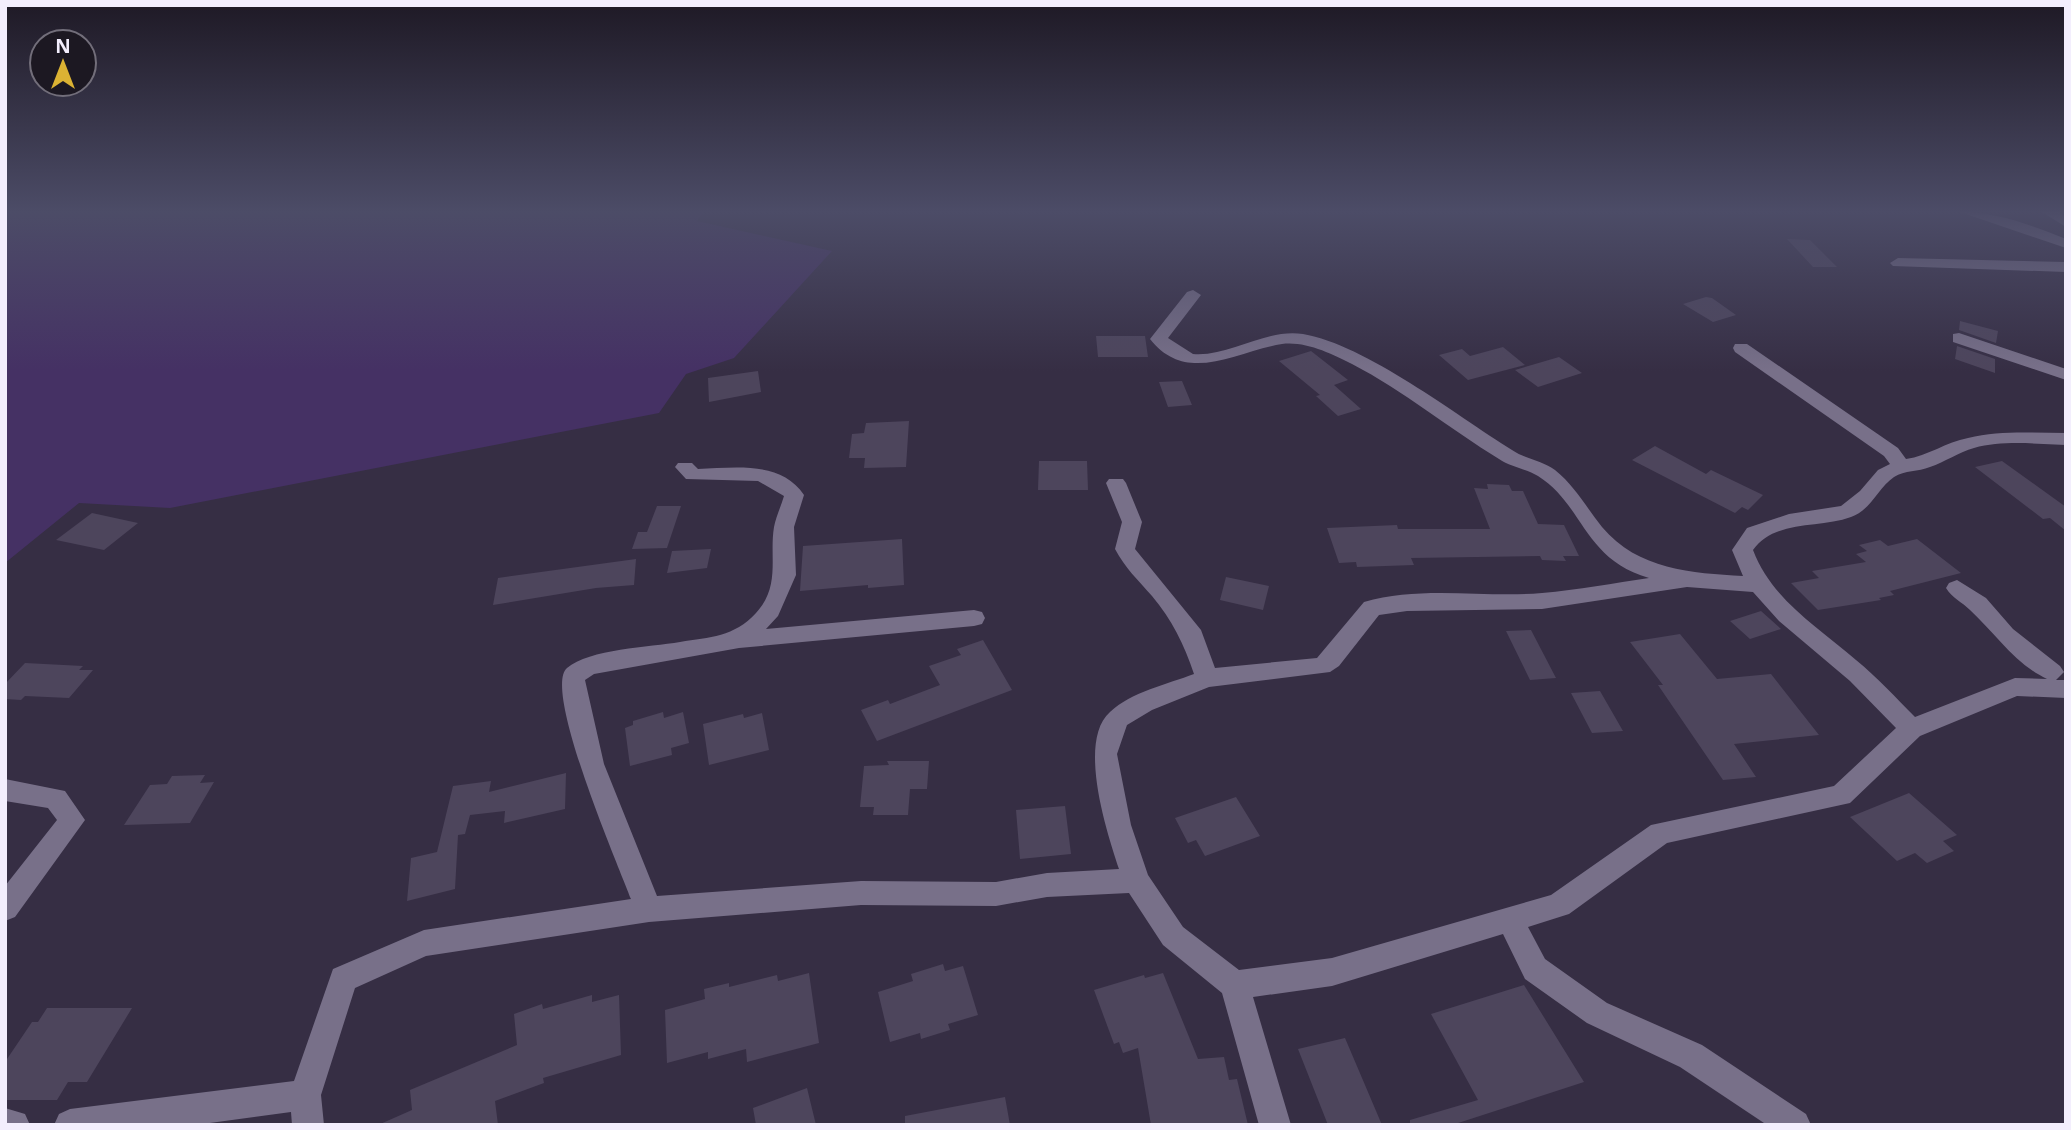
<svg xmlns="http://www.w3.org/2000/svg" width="2071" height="1130" viewBox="0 0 2071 1130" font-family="'Noto Sans',sans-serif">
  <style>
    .green { fill: #453164 }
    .building { fill: #4d455c }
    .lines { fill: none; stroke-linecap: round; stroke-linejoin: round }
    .minor { fill: #787089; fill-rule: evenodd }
  </style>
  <rect width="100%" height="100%" fill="#362e44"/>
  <path class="green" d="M 5,212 L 703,212 L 697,221 L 832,251 L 734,358 L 686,374 L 659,413 L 170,508 L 79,503 L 5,563 Z"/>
  <path class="building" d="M 1787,239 L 1810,240 L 1837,267 L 1813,267 Z
    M 1706,297 L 1712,298 L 1736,315 L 1713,322 L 1683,304 Z
    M 1960,321 L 1998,331 L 1996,343 L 1959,330 Z
    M 1096,336 L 1145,336 L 1148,357 L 1098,357 Z
    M 1957,346 L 1995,359 L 1995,373 L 1955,359 Z
    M 1503,347 L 1525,365 L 1468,380 L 1439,355 L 1462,349 L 1470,356 Z
    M 1311,351 L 1348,380 L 1334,385 L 1361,409 L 1338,416 L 1316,396 L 1320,395 L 1279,361 Z
    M 1559,357 L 1582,373 L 1538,387 L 1515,370 Z
    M 758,371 L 761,392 L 709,402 L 708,378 Z
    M 1182,381 L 1192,405 L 1168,407 L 1159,382 Z
    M 909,421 L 906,467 L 864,468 L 865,458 L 849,458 L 852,434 L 864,433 L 866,423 Z
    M 1655,446 L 1706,474 L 1711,470 L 1763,495 L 1748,510 L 1742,507 L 1735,513 L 1632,460 Z
    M 1039,461 L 1087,461 L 1088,490 L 1038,490 Z
    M 2002,461 L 2066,507 L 2066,531 L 2050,518 L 2043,519 L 1975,467 Z
    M 1487,484 L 1509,485 L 1512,491 L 1523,491 L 1538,524 L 1564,525 L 1579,556 L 1563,556 L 1566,561 L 1542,560 L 1540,556 L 1411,558 L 1414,565 L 1357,567 L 1356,562 L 1339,563 L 1327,528 L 1397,525 L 1398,529 L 1490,529 L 1474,488 L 1488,489 Z
    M 657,506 L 681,506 L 667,548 L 632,549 L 638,532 L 647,532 Z
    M 92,513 L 138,523 L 104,550 L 56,540 Z
    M 902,539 L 904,585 L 868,588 L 868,585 L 800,591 L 803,546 Z
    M 1917,539 L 1961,573 L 1890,591 L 1894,595 L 1879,598 L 1881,600 L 1818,610 L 1791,583 L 1819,578 L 1812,571 L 1866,562 L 1856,554 L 1867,551 L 1859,545 L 1880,540 L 1888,546 Z
    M 711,549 L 707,568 L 667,573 L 672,551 Z
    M 636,559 L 634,585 L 596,588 L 493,605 L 498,578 Z
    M 1226,577 L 1269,586 L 1263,610 L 1220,600 Z
    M 1761,611 L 1781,629 L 1750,639 L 1730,621 Z
    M 1531,630 L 1556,678 L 1530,680 L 1506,631 Z
    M 1680,634 L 1717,679 L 1771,674 L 1819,735 L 1734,744 L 1756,777 L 1723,780 L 1658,685 L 1663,685 L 1630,642 Z
    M 983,640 L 1012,690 L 877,741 L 861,710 L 888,700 L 890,704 L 940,685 L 929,666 L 961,655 L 957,649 Z
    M 25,663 L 83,666 L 79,670 L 93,670 L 69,698 L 25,696 L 21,700 L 5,699 L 5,684 Z
    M 1600,691 L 1623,731 L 1592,733 L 1571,693 Z
    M 663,712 L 664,718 L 683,712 L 689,743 L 671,748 L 672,755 L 630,766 L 625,728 L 633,725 L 633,721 Z
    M 762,713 L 769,750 L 709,765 L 703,724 L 743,714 L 744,718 Z
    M 887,761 L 929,761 L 927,789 L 910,789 L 908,815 L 873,815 L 874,807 L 860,807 L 864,766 L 889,765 Z
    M 566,773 L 565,809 L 504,823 L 505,811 L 470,815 L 465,834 L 458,835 L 455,889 L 407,901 L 411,858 L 437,852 L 453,786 L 491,781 L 489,792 Z
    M 205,775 L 200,783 L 214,782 L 190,823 L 124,825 L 150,785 L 167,784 L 172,776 Z
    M 1909,793 L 1957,835 L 1943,841 L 1954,851 L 1927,863 L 1915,853 L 1897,861 L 1850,817 Z
    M 1236,797 L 1260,836 L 1205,856 L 1196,840 L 1188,843 L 1175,818 Z
    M 1065,806 L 1071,854 L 1020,859 L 1016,810 Z
    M 943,964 L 945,971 L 963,966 L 978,1015 L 948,1024 L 950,1030 L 921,1039 L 920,1033 L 890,1042 L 878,992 L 913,981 L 911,974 Z
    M 809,973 L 819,1043 L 747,1062 L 746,1049 L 708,1059 L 708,1052 L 667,1063 L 665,1010 L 705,999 L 704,989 L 729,983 L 729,987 L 777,975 L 778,981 Z
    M 1163,973 L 1198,1059 L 1224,1057 L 1229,1080 L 1237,1079 L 1248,1125 L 1151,1125 L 1138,1048 L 1123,1053 L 1119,1042 L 1114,1044 L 1094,990 L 1144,975 L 1145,978 Z
    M 1524,985 L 1584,1082 L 1452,1125 L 1410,1125 L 1410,1120 L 1478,1100 L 1431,1014 Z
    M 592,995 L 592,1002 L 619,995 L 621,1055 L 543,1078 L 544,1083 L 495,1101 L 498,1125 L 378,1125 L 412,1110 L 410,1090 L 517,1045 L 514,1014 L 542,1004 L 543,1009 Z
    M 47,1008 L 132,1008 L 87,1082 L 68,1082 L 57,1100 L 5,1100 L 5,1062 L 32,1022 L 38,1022 Z
    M 1345,1038 L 1382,1125 L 1328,1125 L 1298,1049 Z
    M 807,1088 L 816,1125 L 756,1125 L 753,1108 Z
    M 1005,1097 L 1010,1125 L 905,1125 L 905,1116 Z"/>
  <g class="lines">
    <path class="minor" d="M 1960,212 C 1997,212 2031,225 2066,239 L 2066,248 Z
      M 2042,212 L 2059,212 L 2066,217 L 2066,227 Z
      M 1898,258 L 2066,262 L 2066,272 L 1893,266 L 1890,263 Z
      M 1193,290 L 1201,295 L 1168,338 L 1193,354 C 1230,357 1266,328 1303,334 C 1366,345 1456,415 1512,450 C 1525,459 1543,461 1555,470 C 1575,486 1586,507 1602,527 C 1638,570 1692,573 1743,576 L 1732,550 L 1747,528 L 1789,514 L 1841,506 L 1860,491 L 1878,470 L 1890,464 L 1884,456 L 1735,352 L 1733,348 L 1735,344 L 1747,344 L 1898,448 L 1906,459 C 1928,456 1946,442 1968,438 C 2000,430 2033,433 2066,433 L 2066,445 C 2036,444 2003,440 1974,448 C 1959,452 1945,462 1930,467 C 1918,472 1905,470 1894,477 C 1878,488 1871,510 1851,517 C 1819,529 1775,519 1753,550 C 1772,600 1817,626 1856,660 C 1877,677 1896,698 1915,717 L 2015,678 L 2047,679 C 2015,664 1995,633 1970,610 C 1962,602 1952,598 1946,588 L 1949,583 L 1957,580 L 1986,598 L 2013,629 L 2060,666 L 2064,672 L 2056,680 L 2066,680 L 2066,698 L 2017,696 L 1920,736 L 1850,803 L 1667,843 L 1569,914 L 1528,927 L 1545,959 L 1607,1003 L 1702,1045 L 1806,1114 L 1811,1125 L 1767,1125 L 1680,1067 L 1587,1023 L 1525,979 L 1503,934 L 1332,986 L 1253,997 L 1291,1125 L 1259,1125 L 1222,993 L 1163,945 L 1129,893 L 1047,897 L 996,906 L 861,905 L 649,922 L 426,956 L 355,988 L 321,1095 L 324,1125 L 292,1125 L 291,1112 L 195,1125 L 54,1125 L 59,1114 L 70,1109 L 294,1081 L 333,969 L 424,930 L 631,899 C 619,867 542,689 567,668 C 589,649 650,647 680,642 C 710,637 734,637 756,613 C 781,586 769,557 774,527 C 776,517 781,506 784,496 L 758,481 L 686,479 L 675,467 L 678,463 L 692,463 L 698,469 C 733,468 781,460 804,495 L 794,527 L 796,575 L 778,616 L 766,629 L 974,610 L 982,612 L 985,618 L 982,624 L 974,626 L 739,648 L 594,674 L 585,680 L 604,764 L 657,896 L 861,881 L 996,882 L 1047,873 L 1119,869 C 1107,833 1077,741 1110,712 C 1131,692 1168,684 1194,674 C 1184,644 1172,620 1152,596 C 1138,580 1125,568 1115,549 L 1122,522 L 1106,483 L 1109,479 L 1123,479 L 1126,483 L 1142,522 L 1135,549 L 1201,630 L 1215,668 L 1317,658 L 1364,602 C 1421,585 1484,598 1542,593 C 1578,590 1614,583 1649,578 C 1583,559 1584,505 1538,476 C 1526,469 1511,467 1499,459 C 1450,429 1404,391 1352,364 C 1332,354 1306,341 1282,344 C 1236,351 1187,386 1150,339 L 1187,292 ZM 1687,587 L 1753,592 L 1779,621 L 1850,681 L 1896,728 L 1834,786 L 1651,825 L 1551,895 L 1332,958 L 1239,970 L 1183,927 L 1148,875 L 1131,825 L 1117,754 L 1127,725 L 1152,710 L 1209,687 L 1330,672 L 1339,666 L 1379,615 L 1407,611 L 1542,609 Z
      M 1959,333 L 2066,369 L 2066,380 L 1953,342 L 1953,334 Z
      M 5,779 L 65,791 L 85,820 L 15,917 L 5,921 L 5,886 L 57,820 L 48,808 L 5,801 Z
      M 5,1108 L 25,1114 L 30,1125 L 5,1125 Z"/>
  </g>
  <linearGradient id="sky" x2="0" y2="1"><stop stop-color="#1e1925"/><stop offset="0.57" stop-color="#4c4c67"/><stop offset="1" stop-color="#4c4c67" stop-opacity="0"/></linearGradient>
  <rect width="2071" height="371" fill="url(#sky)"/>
  <rect width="2071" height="1130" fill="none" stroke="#f3eefd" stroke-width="14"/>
  <g transform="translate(63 63)"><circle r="33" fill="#1c1822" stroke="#726e7a" stroke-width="2"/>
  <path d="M0-5L12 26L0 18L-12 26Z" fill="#dbb233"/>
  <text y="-10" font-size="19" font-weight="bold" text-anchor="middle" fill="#f3eefd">N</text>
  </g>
</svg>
